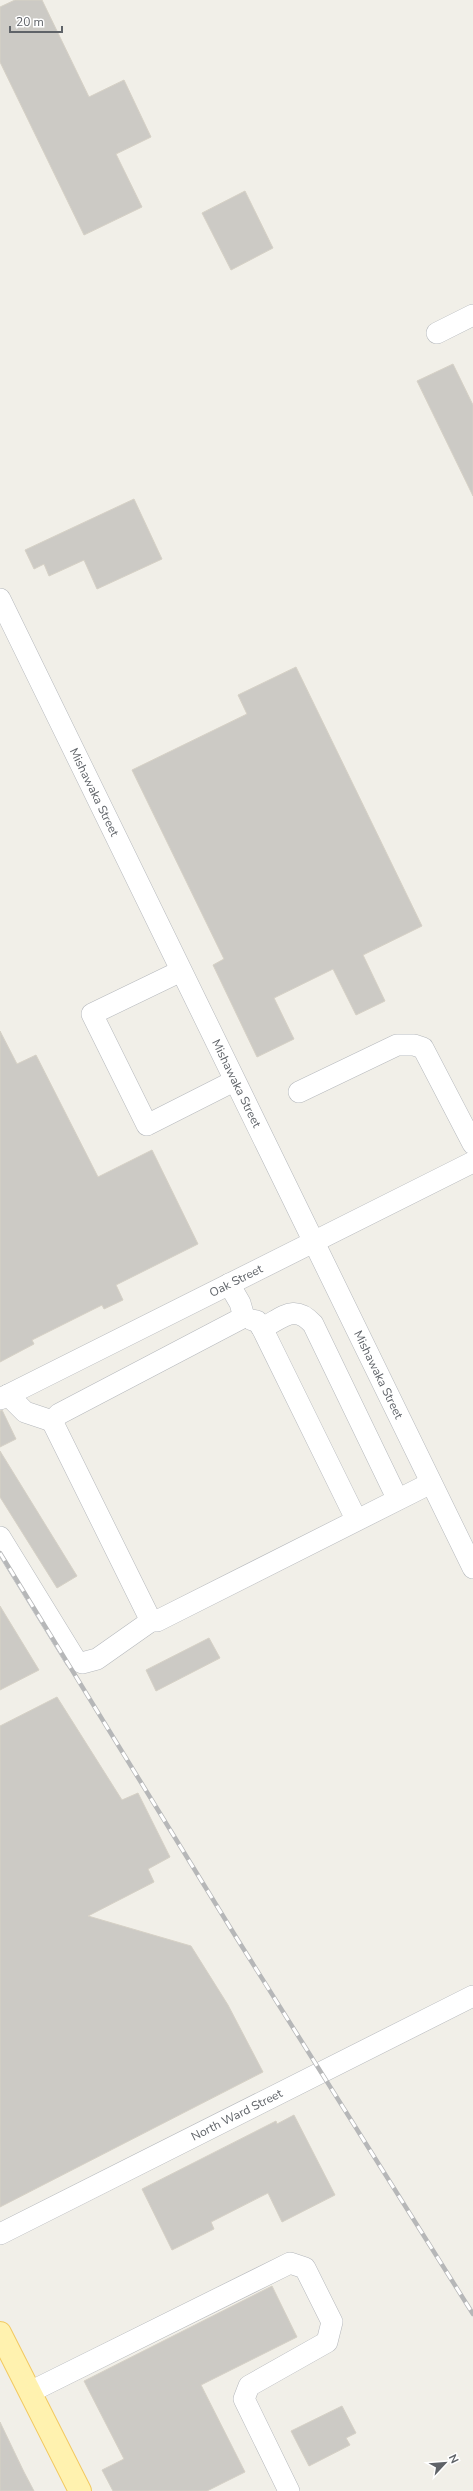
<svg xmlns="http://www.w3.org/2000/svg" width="473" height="2491" viewBox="0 0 473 2491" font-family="'Nunito Sans',sans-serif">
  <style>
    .building { fill: #cccac5; stroke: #d6d1c6 }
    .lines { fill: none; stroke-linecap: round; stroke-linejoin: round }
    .minor-casing { stroke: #b5b8bc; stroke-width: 22 }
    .major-casing { stroke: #f2c960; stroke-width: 24 }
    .minor { stroke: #fff; stroke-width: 21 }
    .major { stroke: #fff2af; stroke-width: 22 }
    .rail-casing { stroke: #b6b7b8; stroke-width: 4.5 }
    .rail { stroke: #fff; stroke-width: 3; stroke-dasharray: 9; stroke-linecap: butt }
    .labels { text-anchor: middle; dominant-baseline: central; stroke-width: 3; stroke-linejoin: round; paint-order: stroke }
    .street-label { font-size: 12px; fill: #5f6368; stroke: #fff }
  </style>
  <rect width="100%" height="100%" fill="#f1efe8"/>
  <path class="building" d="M 15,0 L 42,0 L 89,97 L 124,80 L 151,137 L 116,154 L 142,207 L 84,235 L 0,62 L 0,7 Z
    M 245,191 L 273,248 L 231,270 L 202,213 Z
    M 453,364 L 473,405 L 473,496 L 417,381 Z
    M 134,499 L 162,559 L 97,589 L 84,560 L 49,576 L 44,564 L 34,569 L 25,550 Z
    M 296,667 L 422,926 L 363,955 L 385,1001 L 356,1015 L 333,969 L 274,998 L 294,1039 L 257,1057 L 213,965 L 224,959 L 132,770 L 247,714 L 238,695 Z
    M 0,1031 L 17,1064 L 36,1055 L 98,1177 L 152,1150 L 198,1244 L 116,1285 L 123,1300 L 104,1309 L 102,1305 L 32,1340 L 34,1344 L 0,1362 Z
    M 2,1410 L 16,1439 L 0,1447 L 0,1411 Z
    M 0,1451 L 77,1576 L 57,1588 L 0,1497 Z
    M 0,1606 L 39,1670 L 0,1690 Z
    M 209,1638 L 220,1658 L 156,1691 L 146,1670 Z
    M 57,1697 L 122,1800 L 138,1793 L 170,1857 L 148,1869 L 154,1882 L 88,1916 L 191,1946 L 228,2005 L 263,2072 L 0,2207 L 0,1726 Z
    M 294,2115 L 335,2195 L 282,2222 L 268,2193 L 211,2222 L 214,2229 L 172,2250 L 142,2189 L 276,2121 L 277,2124 Z
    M 272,2286 L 297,2337 L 201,2385 L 245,2472 L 207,2491 L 113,2491 L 102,2470 L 124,2459 L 84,2381 Z
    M 342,2406 L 356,2433 L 346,2438 L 350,2445 L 309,2466 L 291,2431 Z
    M 0,2422 L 24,2472 L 34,2491 L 0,2491 Z"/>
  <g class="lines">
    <defs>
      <g id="minor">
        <path d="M 437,333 L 473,315"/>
        <path id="s1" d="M 0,599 L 473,1568"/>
        <path d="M 181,971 L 92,1014 L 147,1125 L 234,1081"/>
        <path d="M 299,1092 L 397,1045 L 414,1045 L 423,1048 L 473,1144"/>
        <path d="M 229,1284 L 240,1303 L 244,1317 L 59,1414 L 52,1421 L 151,1621 L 157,1621 L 431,1483"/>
        <path d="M 252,1320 L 257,1321 L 262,1328 L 356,1519"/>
        <path d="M 262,1328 C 283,1318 294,1303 313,1324 L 397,1498"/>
        <path d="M 8,1395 L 25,1412 L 52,1421"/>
        <path id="s2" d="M 0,1399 L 473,1162"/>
        <path d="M 0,1537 L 75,1659 L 82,1663 L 97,1659 L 151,1621"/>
        <path id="s3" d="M 0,2234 L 473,1996"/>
        <path d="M 30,2392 L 290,2263 L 305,2268 L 332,2322 L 327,2342 L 249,2386 L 244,2399 L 289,2491"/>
      </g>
      <path id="major" d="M 0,2333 L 80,2491"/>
    </defs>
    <use href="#minor" class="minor-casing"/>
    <use href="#major" class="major-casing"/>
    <use href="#minor" class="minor"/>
    <use href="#major" class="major"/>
    <defs>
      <path id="rail" d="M 0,1553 L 236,1937 L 473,2314"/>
    </defs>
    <use href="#rail" class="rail-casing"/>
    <use href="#rail" class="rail"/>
  </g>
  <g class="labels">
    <g class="street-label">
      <text stroke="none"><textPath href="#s1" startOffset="215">Mishawaka Street</textPath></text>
      <text stroke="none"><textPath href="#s1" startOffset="539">Mishawaka Street</textPath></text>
      <text stroke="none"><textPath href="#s2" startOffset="264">Oak Street</textPath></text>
      <text stroke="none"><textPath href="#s1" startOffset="863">Mishawaka Street</textPath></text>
      <text stroke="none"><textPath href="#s3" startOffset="265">North Ward Street</textPath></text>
    </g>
  </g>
  <g transform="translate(445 2463) rotate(64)" stroke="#ffffff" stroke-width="3" paint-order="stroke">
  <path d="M0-3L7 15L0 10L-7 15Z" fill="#5f6368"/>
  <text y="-6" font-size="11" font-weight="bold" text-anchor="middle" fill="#5f6368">N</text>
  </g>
  <path d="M10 26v6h52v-6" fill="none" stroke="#5f6368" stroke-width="2"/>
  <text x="16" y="26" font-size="12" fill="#5f6368" stroke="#ffffff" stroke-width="3" paint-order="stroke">20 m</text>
</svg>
